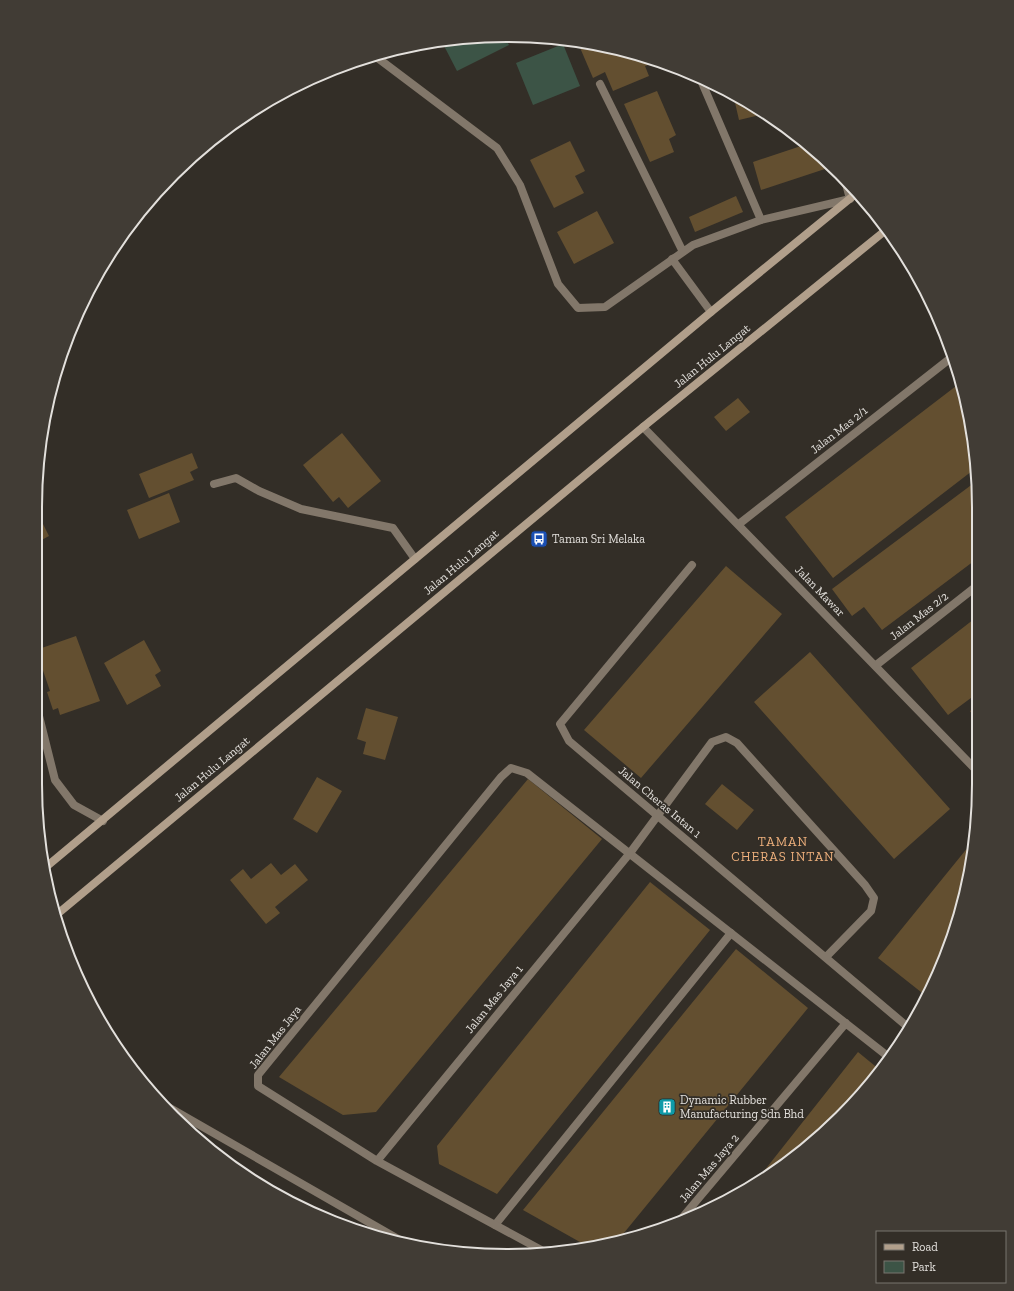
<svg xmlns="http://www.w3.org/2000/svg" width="1014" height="1291" viewBox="0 0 1014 1291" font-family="'Zilla Slab',serif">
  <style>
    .green { fill: #3c5446 }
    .building { fill: #634f30 }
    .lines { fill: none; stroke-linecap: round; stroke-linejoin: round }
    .service { stroke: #82776a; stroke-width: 8 }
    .minor { stroke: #82776a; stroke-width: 8 }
    .secondary { stroke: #b19f8b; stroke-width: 8 }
    .labels { text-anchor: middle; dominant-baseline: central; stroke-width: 3.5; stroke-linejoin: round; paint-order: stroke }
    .street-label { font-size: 12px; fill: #e3e0dc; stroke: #332e27 }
    .poi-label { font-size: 12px; fill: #e3e0dc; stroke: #332e27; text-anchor: start }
    .neighbourhood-label { font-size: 13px; letter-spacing: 1px; fill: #f0b17d; stroke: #332e27 }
    .rim { fill: none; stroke: #e3e0dc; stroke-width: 2 }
  </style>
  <rect width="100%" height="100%" fill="#332e27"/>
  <path class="green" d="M 505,37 L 509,45 L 457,71 L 441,40 Z
    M 563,44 L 580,86 L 533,105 L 516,63 Z"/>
  <path class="building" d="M 578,43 L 629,51 L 633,56 L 637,54 L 649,58 L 651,64 L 645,66 L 649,76 L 613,91 L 605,72 L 593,78 Z
    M 657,91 L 676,135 L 669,139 L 674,152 L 650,162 L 624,104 Z
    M 733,94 L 736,97 L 764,114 L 739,120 Z
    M 570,141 L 585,171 L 575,176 L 584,193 L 554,208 L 530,160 Z
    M 807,144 L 826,163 L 828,168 L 761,190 L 753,162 Z
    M 736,196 L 743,212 L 695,232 L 689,217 Z
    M 597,211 L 614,243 L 574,264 L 557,232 Z
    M 960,383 L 976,468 L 833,578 L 785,517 Z
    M 738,398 L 750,412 L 726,431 L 714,417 Z
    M 342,433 L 381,481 L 348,508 L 339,497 L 333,502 L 303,465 Z
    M 192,453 L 198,468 L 190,472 L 194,480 L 149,498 L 139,474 Z
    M 978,480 L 978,558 L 882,630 L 864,607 L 852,616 L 832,589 Z
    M 169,493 L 180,522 L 139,539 L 127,510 Z
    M 36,510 L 49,536 L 36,543 Z
    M 36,544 L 42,556 L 36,559 Z
    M 726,566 L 782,614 L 641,778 L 584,730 Z
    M 978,616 L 979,692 L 948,715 L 911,668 Z
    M 76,636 L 100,701 L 60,715 L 58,708 L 53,710 L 47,692 L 50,691 L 36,650 Z
    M 144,640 L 161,671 L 155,675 L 161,686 L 127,705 L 104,663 Z
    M 810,652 L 950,809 L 894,859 L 754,702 Z
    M 979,705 L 979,723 L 970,711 Z
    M 366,708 L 398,717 L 385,760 L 363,754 L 366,742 L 357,739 Z
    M 317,777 L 342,791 L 317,833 L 293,819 Z
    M 528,779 L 602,839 L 376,1112 L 343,1115 L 279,1077 Z
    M 722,784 L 754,810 L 737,830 L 705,804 Z
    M 973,841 L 970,876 L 943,964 L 926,996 L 878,958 Z
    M 271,863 L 281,875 L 295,864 L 308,880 L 275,907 L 280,913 L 266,924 L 230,880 L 243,869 L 251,879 Z
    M 650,882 L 710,930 L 497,1194 L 439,1164 L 437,1146 Z
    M 736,949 L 808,1008 L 619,1239 L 587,1246 L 523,1210 Z
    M 858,1052 L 880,1070 L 841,1118 L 753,1185 Z"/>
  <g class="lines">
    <path class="service" d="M 214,484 L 236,478 L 259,491 L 301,509 L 393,528 L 415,559
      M 692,565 L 560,724 L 569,741 L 909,1028
      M 630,853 L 712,742 L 726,737 L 737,743 L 865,885 L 874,898 L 871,911 L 826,957
      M 495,1225 L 731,933"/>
    <path class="minor" d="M 375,56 L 497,148 L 520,185 L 558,284 L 578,308 L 605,307 L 693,245 L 761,220 L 850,199 L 845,180
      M 700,78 L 761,220
      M 600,84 L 683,252
      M 672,259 L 711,312
      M 643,427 L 979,773
      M 739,524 L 952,357 L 953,354
      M 875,666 L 978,585
      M 35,700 L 55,780 L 74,805 L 103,821
      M 163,1104 L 405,1243
      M 377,1161 L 630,853
      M 682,1218 L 846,1023
      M 543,1251 L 377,1161 L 258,1086 L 258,1075 L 501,777 L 511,768 L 527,773 L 890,1058"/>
    <path class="secondary" d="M 46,867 L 711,312 L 858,192
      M 55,916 L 643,427 L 886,230"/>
  </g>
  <defs>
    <symbol id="bus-square" viewBox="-11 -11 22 22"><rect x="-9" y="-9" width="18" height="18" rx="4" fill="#1a4fb4" stroke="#332e27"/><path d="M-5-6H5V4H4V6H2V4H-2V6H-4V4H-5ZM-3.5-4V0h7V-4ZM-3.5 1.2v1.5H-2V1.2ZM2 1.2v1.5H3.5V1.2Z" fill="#fff"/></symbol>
    <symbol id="building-square" viewBox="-11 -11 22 22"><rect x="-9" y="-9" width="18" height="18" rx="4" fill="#0f9aa8" stroke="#332e27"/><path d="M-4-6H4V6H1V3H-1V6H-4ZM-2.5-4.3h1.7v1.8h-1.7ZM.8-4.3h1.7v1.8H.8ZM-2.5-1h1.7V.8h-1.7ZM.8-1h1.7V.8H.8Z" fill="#fff"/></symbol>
  </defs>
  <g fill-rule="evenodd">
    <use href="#bus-square" x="529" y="529" width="20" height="20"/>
    <use href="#building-square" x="657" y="1097" width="20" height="20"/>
  </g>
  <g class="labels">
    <g class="street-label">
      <text transform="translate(712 356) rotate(-39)">Jalan Hulu Langat</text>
      <text transform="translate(839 430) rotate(-38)">Jalan Mas 2/1</text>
      <text transform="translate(461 562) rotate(-40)">Jalan Hulu Langat</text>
      <text transform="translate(820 591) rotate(46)">Jalan Mawar</text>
      <text transform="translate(919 616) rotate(-38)">Jalan Mas 2/2</text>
      <text transform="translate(212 769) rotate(-40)">Jalan Hulu Langat</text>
      <text transform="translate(660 802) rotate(40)">Jalan Cheras Intan 1</text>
      <text transform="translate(494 999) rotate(-51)">Jalan Mas Jaya 1</text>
      <text transform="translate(275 1037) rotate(-52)">Jalan Mas Jaya</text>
      <text transform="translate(709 1168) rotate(-50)">Jalan Mas Jaya 2</text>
    </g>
    <g class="poi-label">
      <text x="552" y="539">Taman Sri Melaka</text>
      <text x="680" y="1100">Dynamic Rubber<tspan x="680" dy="14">Manufacturing Sdn Bhd</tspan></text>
    </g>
    <g class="neighbourhood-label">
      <text x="783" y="841">TAMAN<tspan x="783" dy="15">CHERAS INTAN</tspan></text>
    </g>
  </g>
  <path d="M0 0H1014V1291H0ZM507 42H507A465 465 0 0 1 972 507V784A465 465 0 0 1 507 1249H507A465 465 0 0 1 42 784V507A465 465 0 0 1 507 42Z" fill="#413c35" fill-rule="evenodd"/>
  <path class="rim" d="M507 42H507A465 465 0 0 1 972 507V784A465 465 0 0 1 507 1249H507A465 465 0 0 1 42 784V507A465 465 0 0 1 507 42Z"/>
  <rect x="876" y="1231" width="130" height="52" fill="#332e27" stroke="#79756f"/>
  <rect x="884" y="1244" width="20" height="6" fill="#b19f8b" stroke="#79756f"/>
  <text x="912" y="1251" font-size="12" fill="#e3e0dc">Road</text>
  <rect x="884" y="1261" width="20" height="12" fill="#3c5446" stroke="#79756f"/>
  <text x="912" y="1271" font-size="12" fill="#e3e0dc">Park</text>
</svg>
